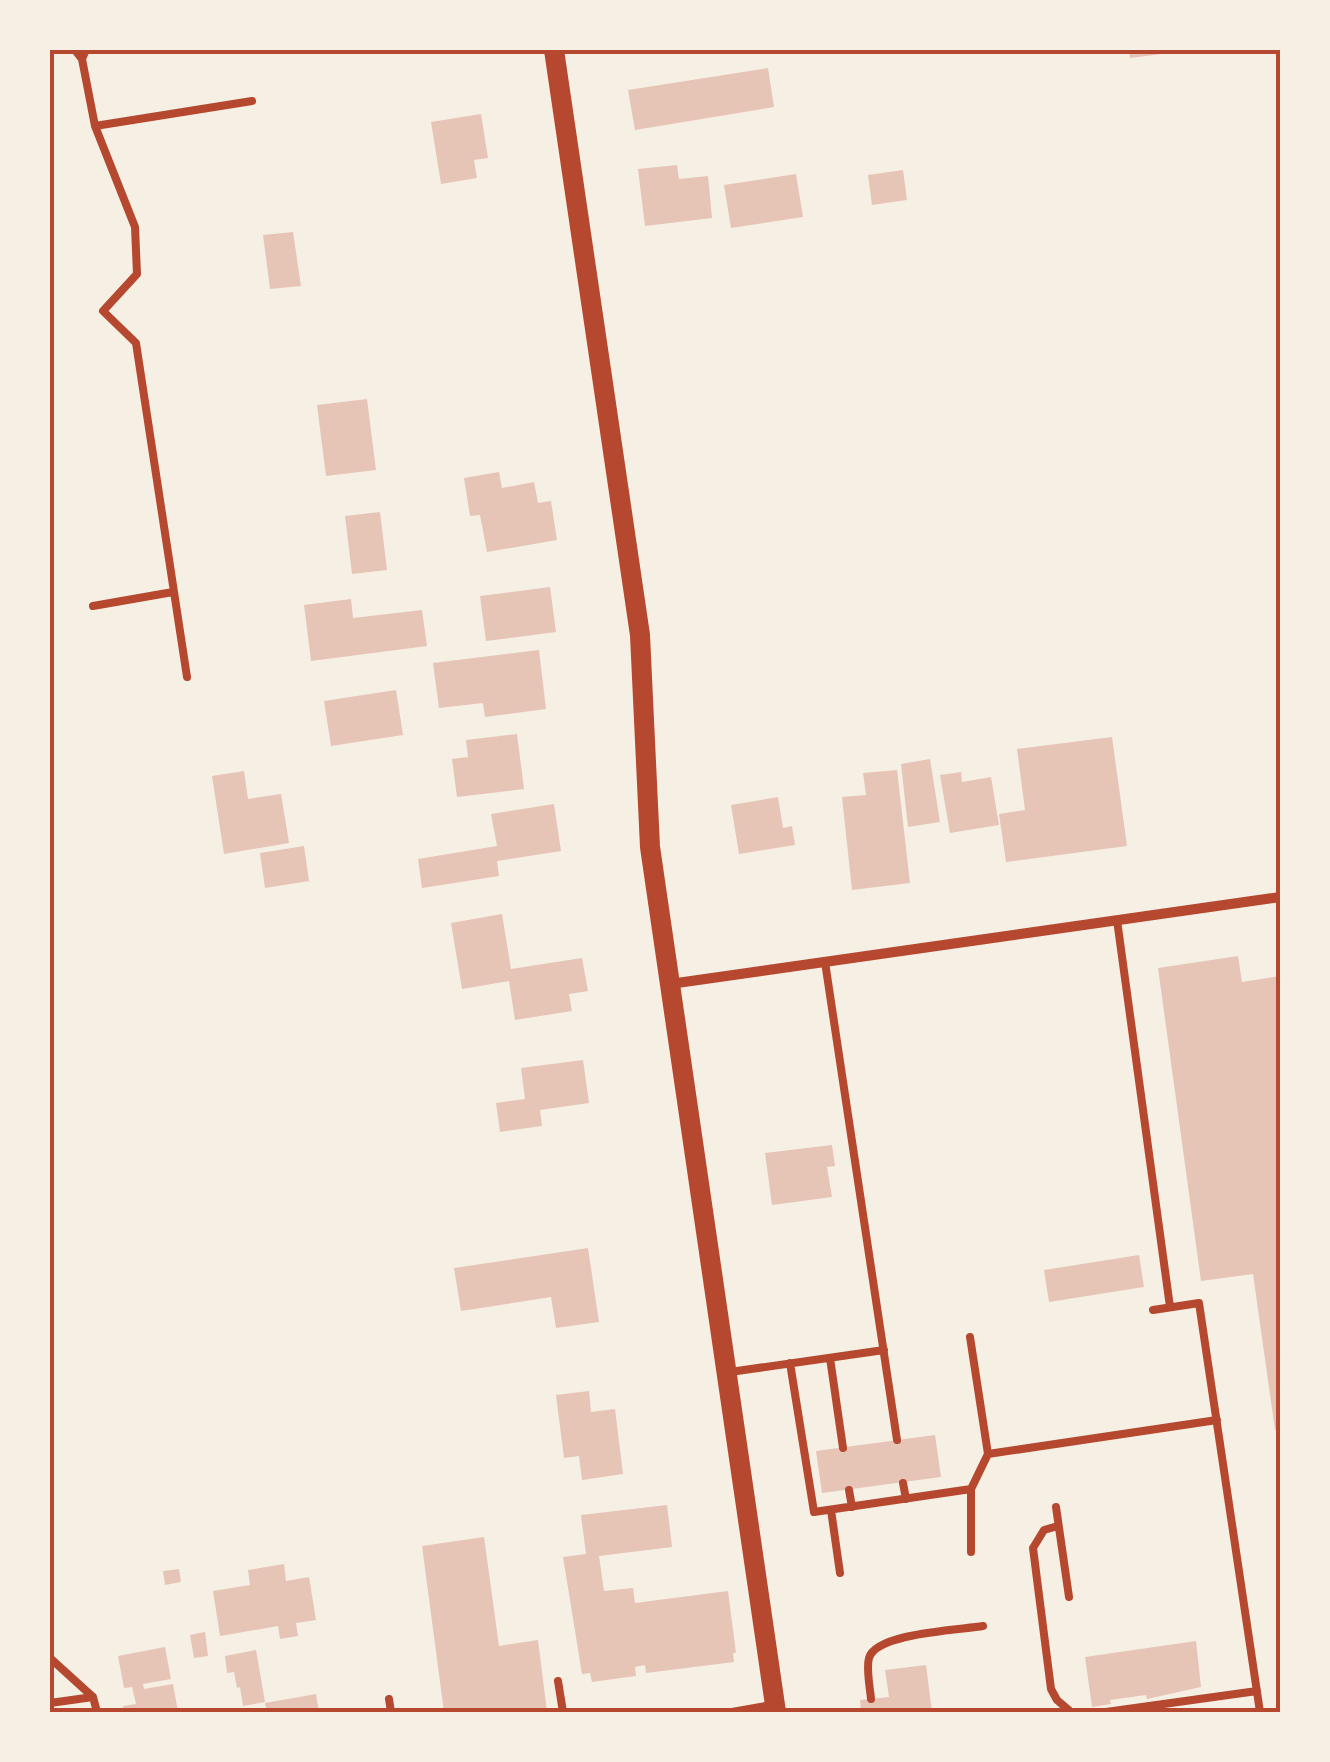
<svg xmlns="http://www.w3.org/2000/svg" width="1330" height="1762" viewBox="0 0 1330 1762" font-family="'Fira Sans',sans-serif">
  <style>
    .building { fill: #e6c5b7 }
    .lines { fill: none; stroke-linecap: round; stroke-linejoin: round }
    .service { stroke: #b5482f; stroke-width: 8 }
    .minor { stroke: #b5482f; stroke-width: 10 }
    .secondary { stroke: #b5482f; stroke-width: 20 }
    .neatline { fill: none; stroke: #b5482f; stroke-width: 4 }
  </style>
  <rect width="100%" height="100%" fill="#f6efe4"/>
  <path class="building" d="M 1129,50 L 1161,50 L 1162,54 L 1130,58 Z
    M 768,68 L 774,107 L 635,130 L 628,90 Z
    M 481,114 L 488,158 L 474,160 L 477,178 L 441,184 L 431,122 Z
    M 677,165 L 679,179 L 708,176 L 712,218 L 645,226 L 638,169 Z
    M 903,170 L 907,200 L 872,205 L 868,175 Z
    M 796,174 L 803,217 L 731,228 L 724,185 Z
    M 293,232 L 301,286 L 270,289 L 263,235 Z
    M 367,399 L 376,470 L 326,476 L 317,405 Z
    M 499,472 L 502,488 L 534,482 L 538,503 L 551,501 L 557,540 L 487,552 L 480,515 L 470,516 L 464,478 Z
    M 380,512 L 387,570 L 352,574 L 345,516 Z
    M 550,587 L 556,632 L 486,641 L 480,596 Z
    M 351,599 L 353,618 L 422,610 L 427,646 L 311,661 L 304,605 Z
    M 539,650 L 546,709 L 485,717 L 483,703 L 439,708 L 433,663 Z
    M 396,690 L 403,735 L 331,746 L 324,701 Z
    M 517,734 L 524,789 L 457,797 L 452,759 L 468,757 L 466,740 Z
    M 1112,737 L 1127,846 L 1006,862 L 999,814 L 1025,810 L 1017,749 Z
    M 930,759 L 940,822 L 908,827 L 901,764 Z
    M 897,770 L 910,883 L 852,890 L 842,797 L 866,795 L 863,773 Z
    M 244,771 L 248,799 L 281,794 L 289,843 L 224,854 L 212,776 Z
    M 961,772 L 962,782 L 991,777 L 999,825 L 950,833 L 940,775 Z
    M 778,797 L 783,828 L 792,826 L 795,845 L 739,854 L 731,805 Z
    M 554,804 L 561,851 L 497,861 L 499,876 L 422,888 L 418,859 L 497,846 L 491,814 Z
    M 304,846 L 309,881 L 265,888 L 260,853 Z
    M 502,914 L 511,969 L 582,958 L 588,991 L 569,994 L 572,1011 L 515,1020 L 509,981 L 462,989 L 451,923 Z
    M 1238,956 L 1242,982 L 1280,976 L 1280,1429 L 1275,1430 L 1253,1274 L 1201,1281 L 1158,968 Z
    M 583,1060 L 589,1103 L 540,1110 L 542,1126 L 500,1132 L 496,1103 L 525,1099 L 521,1068 Z
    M 832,1145 L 835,1166 L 827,1167 L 832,1197 L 772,1205 L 765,1153 Z
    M 588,1248 L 599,1322 L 556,1328 L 551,1297 L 461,1311 L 454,1268 Z
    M 1139,1255 L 1144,1287 L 1049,1302 L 1044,1270 Z
    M 589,1391 L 591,1412 L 615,1409 L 623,1474 L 582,1480 L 579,1456 L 564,1458 L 556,1395 Z
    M 935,1435 L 941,1477 L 822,1493 L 816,1451 Z
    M 667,1505 L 672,1547 L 599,1556 L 604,1591 L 633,1588 L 635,1603 L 728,1591 L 736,1653 L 733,1653 L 734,1662 L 646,1673 L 645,1665 L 635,1667 L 636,1676 L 592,1682 L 590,1673 L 582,1674 L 563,1557 L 586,1554 L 581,1515 Z
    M 484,1537 L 499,1646 L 538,1640 L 547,1712 L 444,1712 L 422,1546 Z
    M 284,1564 L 286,1581 L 309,1577 L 316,1620 L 296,1623 L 298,1636 L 280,1639 L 278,1626 L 220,1636 L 213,1591 L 250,1585 L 248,1570 Z
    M 179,1569 L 181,1582 L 165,1585 L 163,1571 Z
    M 205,1632 L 208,1656 L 194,1658 L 190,1635 Z
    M 1196,1641 L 1201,1687 L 1147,1699 L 1146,1695 L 1110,1700 L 1111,1704 L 1092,1707 L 1085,1657 Z
    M 165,1647 L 171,1679 L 143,1684 L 144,1689 L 173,1684 L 178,1712 L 124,1712 L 123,1706 L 136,1704 L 132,1687 L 124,1688 L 118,1656 Z
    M 256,1650 L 265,1702 L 243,1706 L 240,1687 L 237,1688 L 234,1672 L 227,1673 L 225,1656 Z
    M 926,1665 L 932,1712 L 861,1712 L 860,1700 L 889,1697 L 885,1670 Z
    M 316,1694 L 319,1712 L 267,1712 L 265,1703 Z"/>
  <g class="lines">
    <path class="service" d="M 75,50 L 82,59 L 86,50
      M 82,59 L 95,126 L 135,227 L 137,274 L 103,311 L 136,343 L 187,677
      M 95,126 L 252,101
      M 93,606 L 173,592
      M 1117,920 L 1170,1307
      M 825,962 L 897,1440
      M 1153,1310 L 1199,1303 L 1260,1712
      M 830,1358 L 843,1448
      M 790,1363 L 814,1512 L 971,1489 L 988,1454 L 970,1337
      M 730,1372 L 884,1350
      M 988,1454 L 1217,1420
      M 903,1483 L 906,1499
      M 971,1489 L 971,1552
      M 849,1490 L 852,1507
      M 1056,1507 L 1069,1597
      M 831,1510 L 840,1573
      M 1058,1526 L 1044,1530 L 1033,1548 L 1051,1689 L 1057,1700 L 1071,1712
      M 50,1658 L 93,1697 L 97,1712
      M 558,1681 L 563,1712
      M 389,1699 L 391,1712
      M 871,1699 C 870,1687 866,1669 869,1658 C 876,1633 959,1630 983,1626
      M 50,1703 L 93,1697
      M 732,1712 L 771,1705
      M 1106,1712 L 1257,1691"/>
    <path class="minor" d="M 670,984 L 1280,897"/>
    <path class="secondary" d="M 554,50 L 640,635 L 650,847 L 776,1712"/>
  </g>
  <rect width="1330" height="1762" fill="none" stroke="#f6efe4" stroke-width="105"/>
  <rect x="52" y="52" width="1226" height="1658" class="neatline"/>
</svg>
